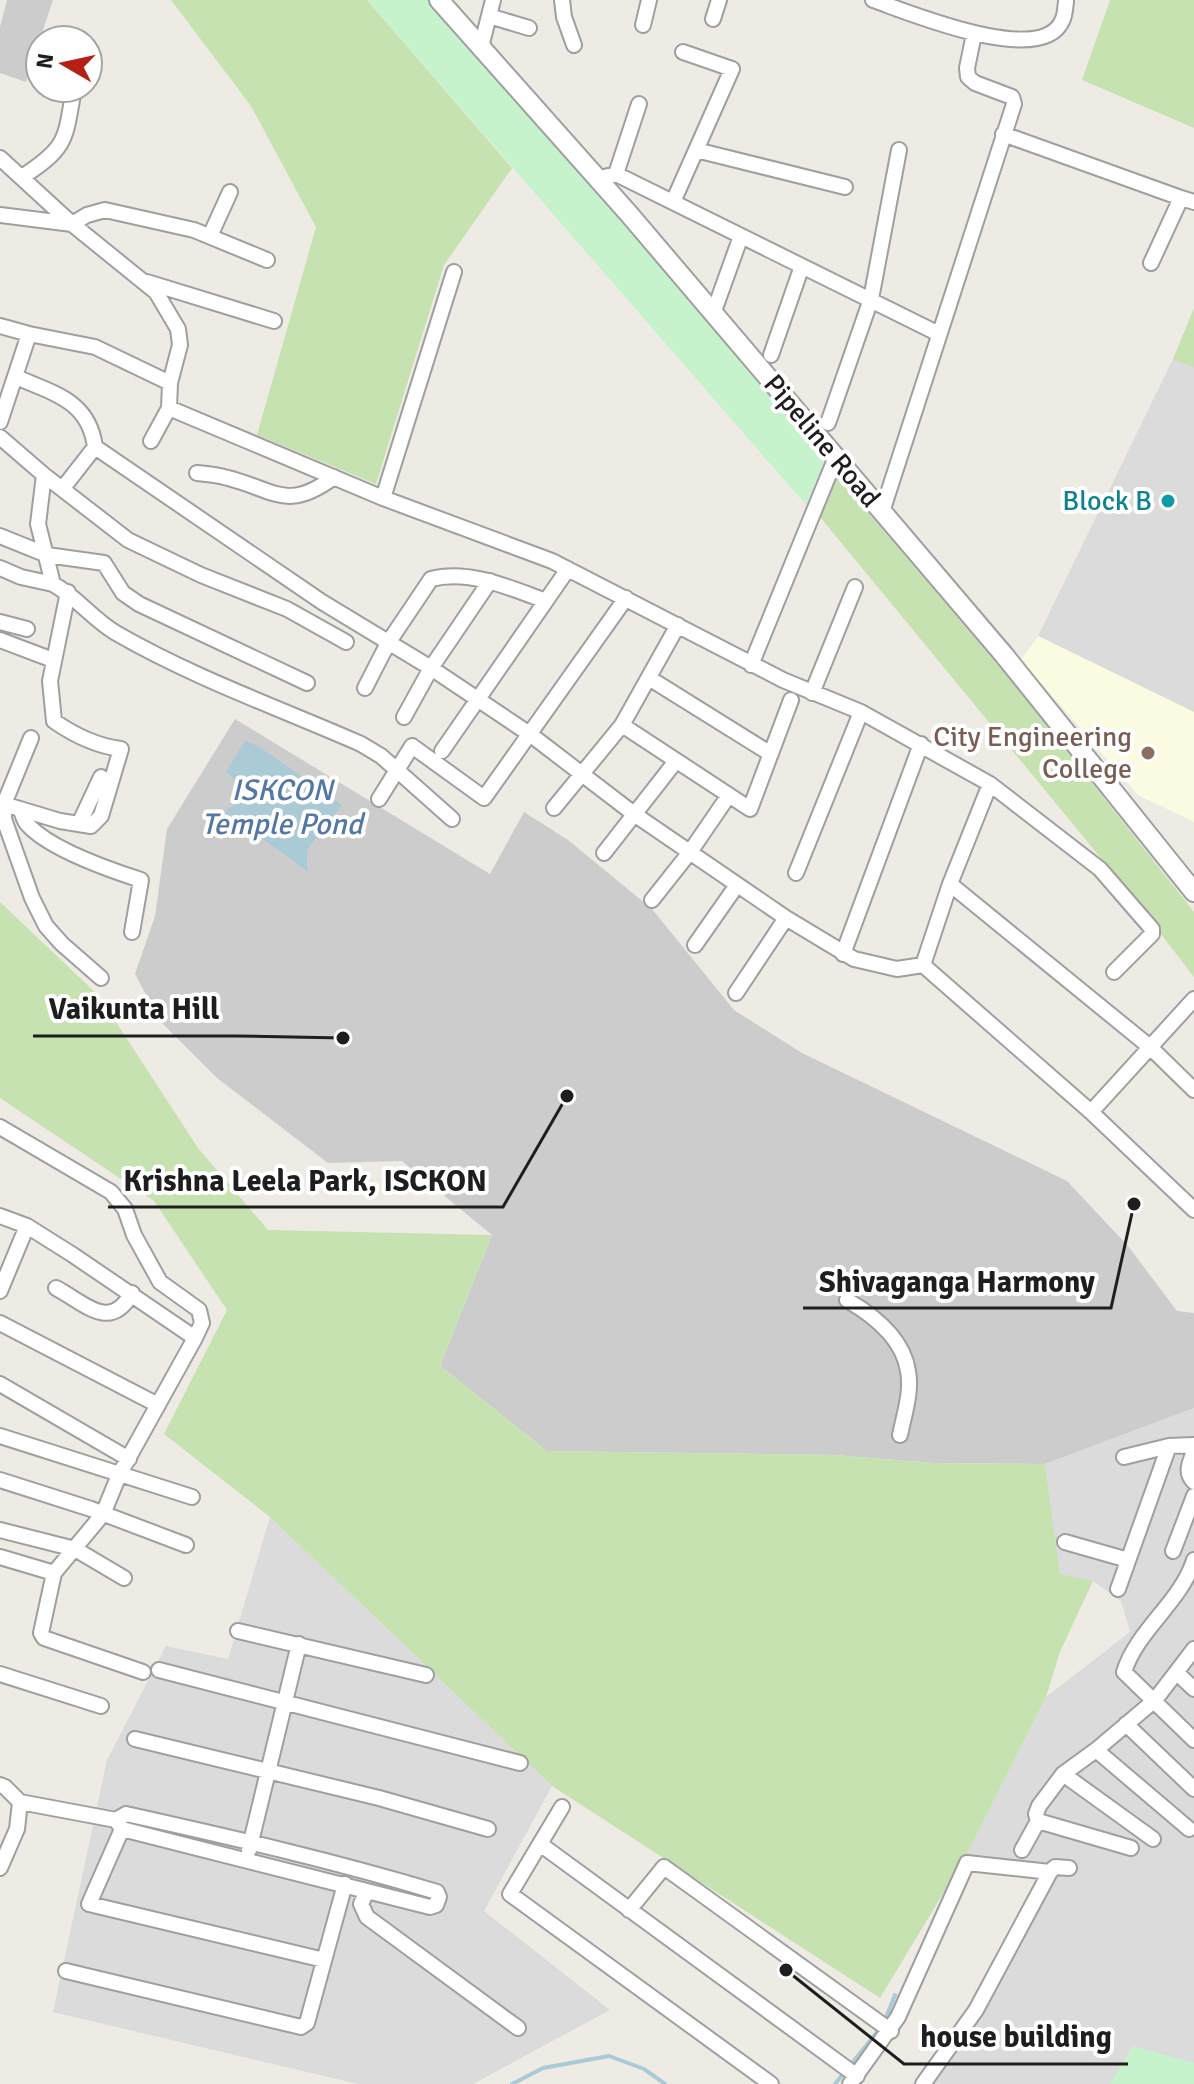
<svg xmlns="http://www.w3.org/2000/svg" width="1194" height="2084" viewBox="0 0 1194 2084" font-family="Signika,sans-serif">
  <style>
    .residential { fill: #dcdbdb }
    .education { fill: #fafbe0 }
    .religious { fill: #ccc }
    .grass { fill: #c6e2b0 }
    .park { fill: #c6f3cc }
    .water { fill: #aacad6 }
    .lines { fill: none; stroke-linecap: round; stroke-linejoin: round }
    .stream { stroke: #aacad6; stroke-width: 4 }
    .minor-casing { stroke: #9f9f9f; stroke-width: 18 }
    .tertiary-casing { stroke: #9f9f9f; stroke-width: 22 }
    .minor { stroke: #fff; stroke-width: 14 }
    .tertiary { stroke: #fff; stroke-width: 18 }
    .culture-dot { fill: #0f9aa8; stroke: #fff; stroke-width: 3 }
    .education-dot { fill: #8d6e63; stroke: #fff; stroke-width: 3 }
    .labels { text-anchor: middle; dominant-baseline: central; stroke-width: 8; stroke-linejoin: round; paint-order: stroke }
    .street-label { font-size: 28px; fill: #1e1e1e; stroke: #fff }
    .culture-label { font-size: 28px; fill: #0d838f; stroke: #fff; text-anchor: end }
    .education-label { font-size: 28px; fill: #785e54; stroke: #fff; text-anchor: end }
    .water-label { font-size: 30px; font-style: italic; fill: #5577a3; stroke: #fff }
    .leader { fill: none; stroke: #1e1e1e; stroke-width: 3 }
    .callout-dot { fill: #1e1e1e; stroke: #fff; stroke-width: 3 }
    .callout-label { font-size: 30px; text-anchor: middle; font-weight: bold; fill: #1e1e1e; stroke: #fff; stroke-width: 8; stroke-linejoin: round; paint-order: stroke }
  </style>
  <rect width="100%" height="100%" fill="#eeebe5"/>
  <path class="residential" d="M 1173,359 L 1194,368 L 1194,712 L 1038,636 Z
    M 1194,1408 L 1194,2084 L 925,2084 L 1052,1879 L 967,1854 L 1046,1697 L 1130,1632 L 1121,1601 L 1093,1581 L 1060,1575 L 1045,1464 Z
    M 270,1517 L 552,1786 L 484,1911 L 610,2010 L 473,2084 L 358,2084 L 53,2012 L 107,1760 L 166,1646 L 228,1659 Z"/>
  <path class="education" d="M 1038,636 L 1194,712 L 1194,822 L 1138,795 L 1021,660 Z"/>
  <path class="religious" d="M 7,0 L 53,0 L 26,82 L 0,73 L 0,27 Z
    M 235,719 L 490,874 L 524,812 L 568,840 L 652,909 L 734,1010 L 802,1053 L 1067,1181 L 1128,1246 L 1177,1311 L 1194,1313 L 1194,1408 L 1045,1464 L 933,1463 L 834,1455 L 547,1451 L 440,1366 L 492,1235 L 402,1161 L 328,1163 L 217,1078 L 160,1021 L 135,974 L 155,916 L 167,829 Z"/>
  <path class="grass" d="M 171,0 L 367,0 L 512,168 L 444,265 L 376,484 L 257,435 L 316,227 L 251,106 Z
    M 1110,0 L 1194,0 L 1194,128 L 1082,80 Z
    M 1194,308 L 1194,368 L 1173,359 Z
    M 837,476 L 1012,682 L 1194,912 L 1194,977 L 1119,880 L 820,517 Z
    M 0,902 L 99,996 L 198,1148 L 268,1230 L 492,1235 L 440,1366 L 547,1451 L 834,1455 L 933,1463 L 1045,1464 L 1060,1574 L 1093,1581 L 1060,1652 L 1046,1697 L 967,1854 L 880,1998 L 552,1786 L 270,1517 L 164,1434 L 227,1310 L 154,1201 L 0,1098 Z"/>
  <path class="park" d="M 367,0 L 433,0 L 532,111 L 824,462 L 806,505 Z
    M 1133,2046 L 1194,2063 L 1194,2084 L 1110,2084 Z"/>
  <path class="water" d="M 245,741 L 258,746 L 342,805 L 307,850 L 307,871 L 232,816 L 220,813 L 235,805 C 239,792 239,780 226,772 Z"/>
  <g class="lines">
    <path class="stream" d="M 887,2015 L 895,1995
      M 853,2062 L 878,2031
      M 512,2084 L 543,2068 L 609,2056 L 644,2069 L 665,2084
      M 835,2084 L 843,2074"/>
    <defs>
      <path id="minor" d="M 562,0 L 564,17 L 574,45
        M 873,0 C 908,12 1041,68 1062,21 C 1065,16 1065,8 1066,2
        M 489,16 L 529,28
        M 713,19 L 719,0
        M 643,25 L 649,0
        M 481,47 L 493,0
        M 1003,134 L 1181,198
        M 696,150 L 845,187
        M 0,158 L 72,224 L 156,292 L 178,329 L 180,345 L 170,383 L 169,408 L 151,441
        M 616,174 L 639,104
        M 22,177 C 68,147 65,140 74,88
        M 597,179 L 616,174 L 939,334
        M 673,202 L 732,69 L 683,52
        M 0,215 L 72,224 L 87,215 L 105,210 L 194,230 L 267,260
        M 210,236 L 230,192
        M 1151,263 L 1181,198 L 1194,202
        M 147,282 L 274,321
        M 713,314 L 741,236
        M 0,326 L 29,334
        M 771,355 L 802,266
        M 16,377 C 55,394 89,401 95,447
        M 169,408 L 383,498 L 552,561 L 783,680 L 861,712 L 990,784 L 1100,869 L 1152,929 L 1152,934 L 1114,972
        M 0,422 L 29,334 L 95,347 L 170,383
        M 828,423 L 871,299 L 899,150
        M 0,437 L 44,475 L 128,540 L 201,575 L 287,609 L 346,642
        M 197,473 C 208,474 218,475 228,478 C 275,490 287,512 334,477
        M 44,475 L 38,524 L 53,584 C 77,597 92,619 116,633 C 194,678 279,708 361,744 L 381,756 L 452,819
        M 63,488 L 95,447 L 322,602 L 431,668 L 531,735 L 634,814 L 786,918 L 854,959 L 897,969 L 923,965 L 1091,1112 L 1194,1210
        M 383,498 L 454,272
        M 882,512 L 1014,104 L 1012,97 L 975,83 L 968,77 L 967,68 L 974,34
        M 0,536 L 47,555 L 104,563 L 123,593 L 139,604 L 307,683
        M 0,568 L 21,577 L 53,584
        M 0,622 L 27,629
        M 0,640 L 53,660
        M 751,665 L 836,457
        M 649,678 L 771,754
        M 365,688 L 388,643 L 431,579 C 469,569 510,588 546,601
        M 812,693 L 855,587
        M 404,717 L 431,668 L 490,581
        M 622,725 L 750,809 L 791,700
        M 31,738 L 4,804 L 4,819 L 32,898 L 46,926 L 62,944 L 101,978
        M 442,751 L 568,569
        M 379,799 L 412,746 L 484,798 L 626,598
        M 0,803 L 60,821 L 91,826 L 101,816 L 121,749 C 97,746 74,735 54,721 L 50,681 L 68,592
        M 554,808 L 622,725 L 678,625
        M 21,810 C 23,816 24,822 29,826 C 51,849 110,870 141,880 L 132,932
        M 79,824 L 101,777
        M 604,853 L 676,761
        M 796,873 L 861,712
        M 950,884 L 1150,1047 L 1194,1090
        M 652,900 L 690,852 L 729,795
        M 695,945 L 737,885
        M 843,954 L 921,744
        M 923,965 L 950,884 L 990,784
        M 736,993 L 786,918
        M 1091,1112 L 1194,999
        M 0,1127 L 111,1192 L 125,1209 L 134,1235 L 160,1282 L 199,1310 L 202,1323 L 195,1338
        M 0,1216 L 27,1226 L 73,1255 L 195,1338 L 119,1475 L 103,1514 L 54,1573 L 41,1633 L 44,1638 L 143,1672
        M 56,1288 C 86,1304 110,1332 132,1293
        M 0,1291 L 27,1226
        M 847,1300 C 873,1315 903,1338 908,1371 C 912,1392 904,1415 900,1435
        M 0,1323 L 158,1405
        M 0,1384 L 129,1459
        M 0,1436 L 192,1497
        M 1194,1451 C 1190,1463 1184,1472 1194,1482
        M 1124,1457 L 1169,1446 L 1194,1445
        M 0,1480 L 91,1509 L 186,1545
        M 0,1530 L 75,1549 L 124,1578
        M 1065,1542 L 1128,1560
        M 1173,1551 L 1194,1496
        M 0,1557 L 54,1573
        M 1194,1560 C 1181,1602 1137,1630 1124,1672 L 1194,1740
        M 1118,1589 L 1169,1446
        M 238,1631 L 426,1675
        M 159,1670 L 520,1763
        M 1177,1673 L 1194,1689
        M 0,1674 L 101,1706
        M 1126,1724 L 1194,1789
        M 135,1739 L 379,1798 L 488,1829
        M 1096,1750 L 1189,1829
        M 1063,1774 L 1153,1839
        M 0,1785 L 5,1787 L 20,1802 L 17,1829 L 0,1868
        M 20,1802 L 116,1820 L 122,1829 L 430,1907 L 436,1905 L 439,1897 L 437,1892 C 334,1861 230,1837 126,1814 L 116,1820
        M 562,1807 L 510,1894 L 771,2084
        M 122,1829 L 89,1904 L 324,1960
        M 540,1844 L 857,2076
        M 1131,1848 L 1038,1821 L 1036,1814 L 1039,1806 L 1063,1774 L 1096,1750 L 1155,1700 L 1194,1649
        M 249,1850 L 299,1644
        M 1022,1850 L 1038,1821
        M 367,1891 L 361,1904 L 367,1917 L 518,2028
        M 629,1910 L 664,1867 L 891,2031
        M 66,1971 L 301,2027 L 307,2023 L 345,1884
        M 850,2084 L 898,2017 L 967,1863 L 1050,1872 L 1055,1867 L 1069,1868
        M 923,2084 L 976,2010 L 1050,1872"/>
      <path id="tertiary" d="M 439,0 L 629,214 L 1004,655 L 1194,892"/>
    </defs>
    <use href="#minor" class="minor-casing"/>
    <use href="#tertiary" class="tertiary-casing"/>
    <use href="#minor" class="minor"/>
    <use href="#tertiary" class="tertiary"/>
  </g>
  <circle class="culture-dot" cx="1168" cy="501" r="8"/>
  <circle class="education-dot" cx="1148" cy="753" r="8"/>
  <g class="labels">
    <g class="street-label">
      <text transform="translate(822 441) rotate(50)">Pipeline Road</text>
    </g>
    <g class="culture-label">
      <text x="1152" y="501">Block B</text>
    </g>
    <g class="education-label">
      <text x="1132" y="737">City Engineering<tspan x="1132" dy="32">College</tspan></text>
    </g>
    <g class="water-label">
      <text x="282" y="790">ISKCON<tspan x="282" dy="34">Temple Pond</tspan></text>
    </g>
  </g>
  <path class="leader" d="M343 1038L236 1036H33M567 1096L503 1207H108M1134 1204L1111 1308H803M786 1970L904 2064H1128"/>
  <g class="callout-dot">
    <circle cx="343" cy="1038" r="8"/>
    <circle cx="567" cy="1096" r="8"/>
    <circle cx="1134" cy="1204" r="8"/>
    <circle cx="786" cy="1970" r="8"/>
  </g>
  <g class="callout-label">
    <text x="134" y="1019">Vaikunta Hill</text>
    <text x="305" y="1191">Krishna Leela Park, ISCKON</text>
    <text x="957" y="1292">Shivaganga Harmony</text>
    <text x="1016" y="2047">house building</text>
  </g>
  <g transform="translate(64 64) rotate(279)"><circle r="38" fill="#ffffff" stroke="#a5a5a5" stroke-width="2"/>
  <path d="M0-6L14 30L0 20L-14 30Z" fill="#b52016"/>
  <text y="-12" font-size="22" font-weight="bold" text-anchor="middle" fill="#1e1e1e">N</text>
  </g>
</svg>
